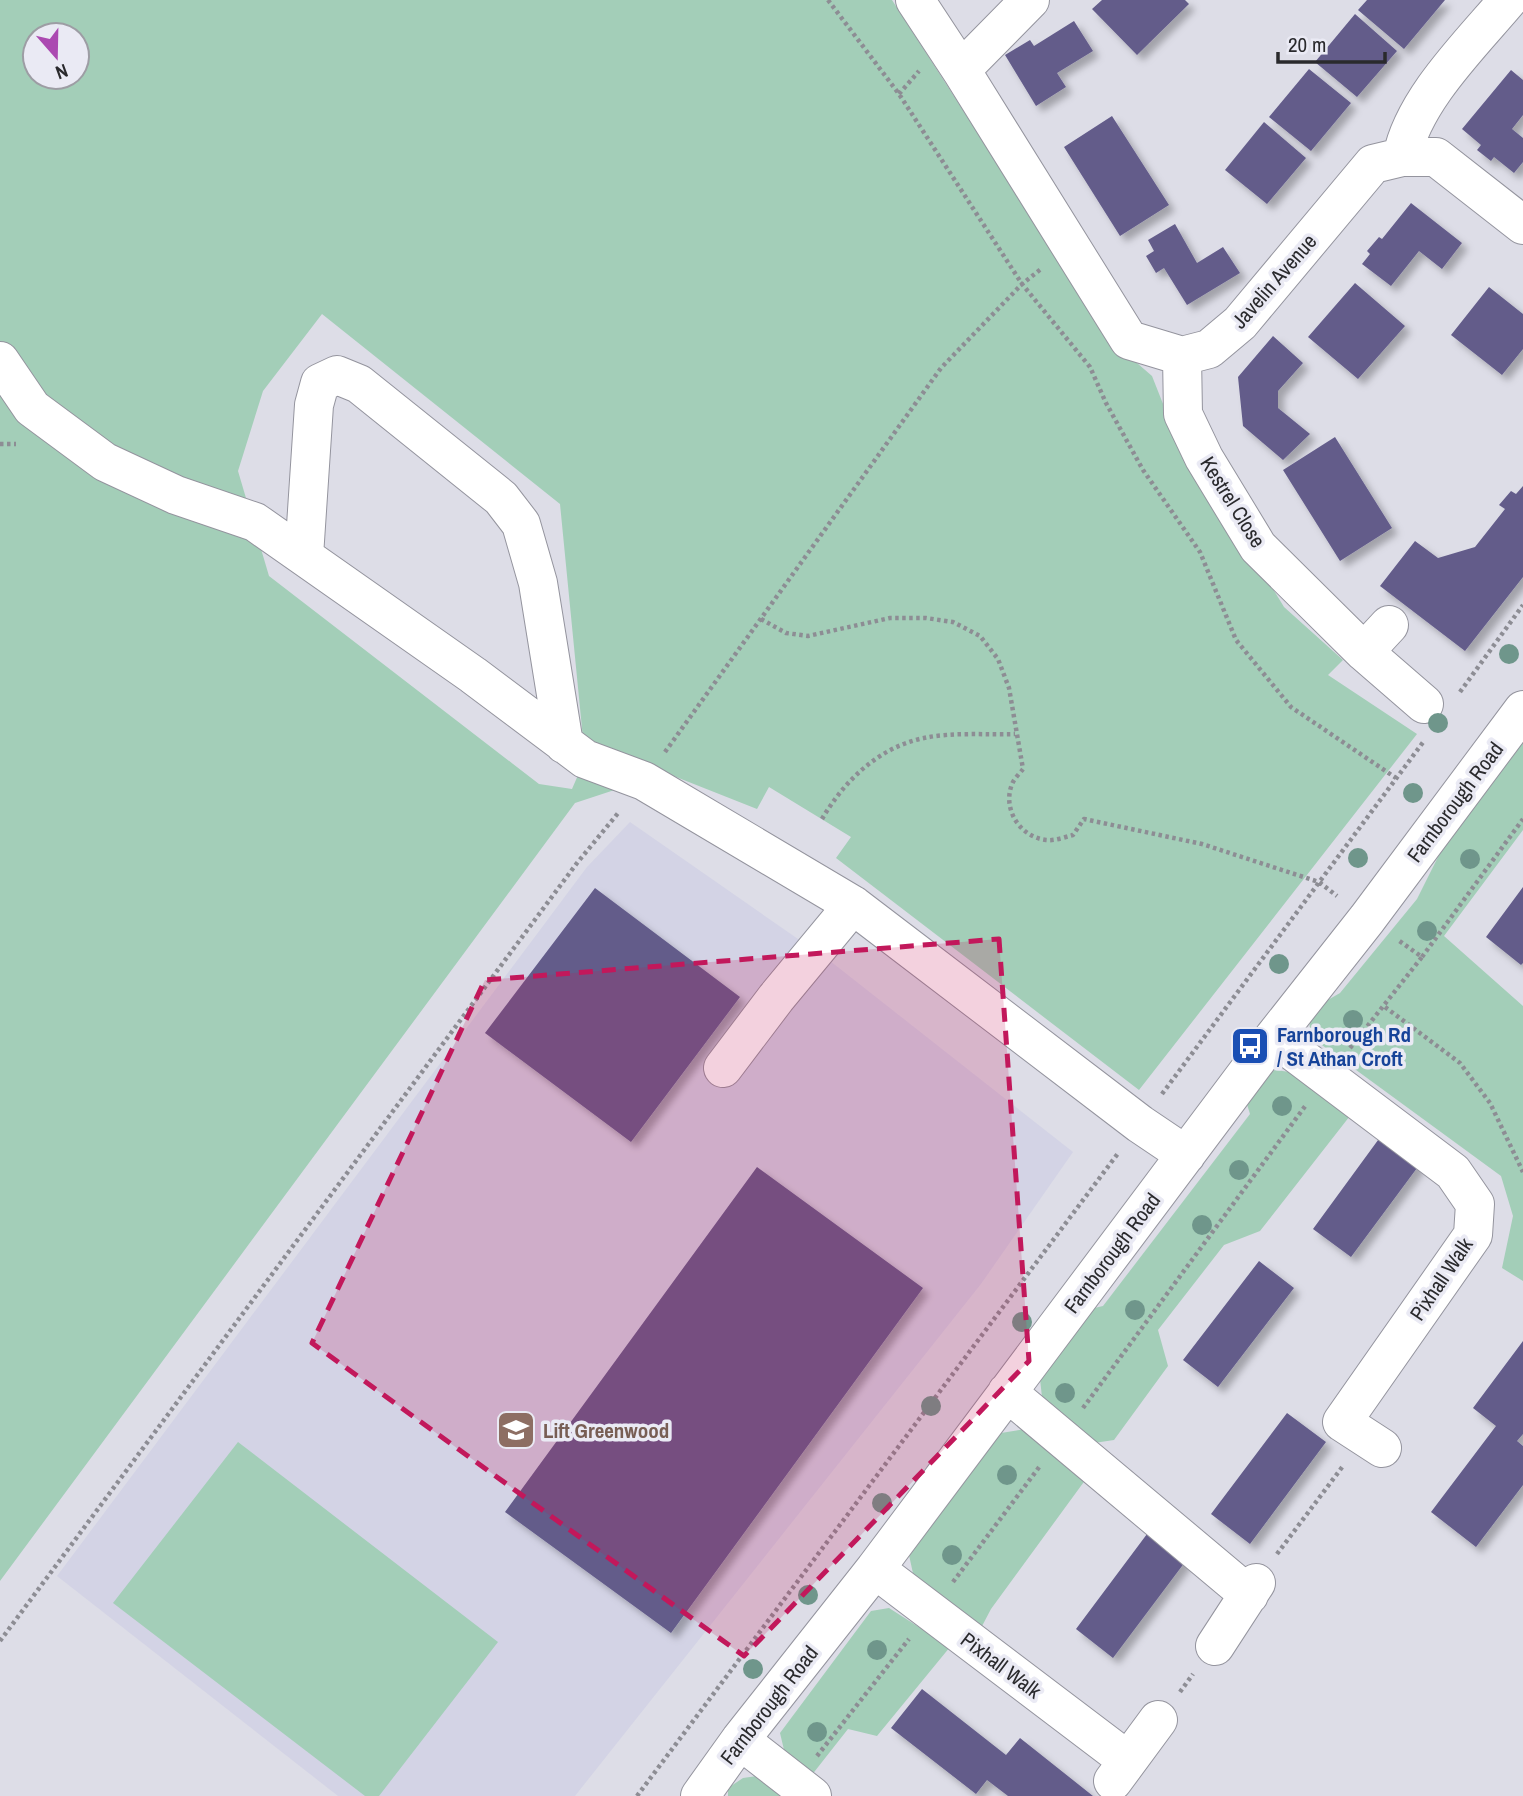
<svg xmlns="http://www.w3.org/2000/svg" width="1523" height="1796" viewBox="0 0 1523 1796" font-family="'Archivo Narrow',sans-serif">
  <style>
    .built { fill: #d3d3e5 }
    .green { fill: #a3ceb8; fill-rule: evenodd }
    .building { fill: #635c8a; filter: url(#shadow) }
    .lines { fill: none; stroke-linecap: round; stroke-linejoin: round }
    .minor-casing { stroke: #94949e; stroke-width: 40 }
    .path { stroke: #8d8d94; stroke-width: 4.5; stroke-dasharray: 3.5 3.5; stroke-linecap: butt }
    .minor { stroke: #fff; stroke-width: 38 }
    .tree { fill: #6f968b }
    .marked { fill: #c2185b; fill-opacity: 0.2; stroke: #c2185b; stroke-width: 5; stroke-dasharray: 14 9; stroke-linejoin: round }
    .labels { text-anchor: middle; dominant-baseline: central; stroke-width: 7; stroke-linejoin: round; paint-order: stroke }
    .street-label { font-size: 21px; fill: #2a2a2d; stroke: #eaeaf4 }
    .transit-label { font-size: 21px; font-weight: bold; fill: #164399; stroke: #eaeaf4; text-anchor: start }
    .education-label { font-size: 21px; font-weight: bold; fill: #785e54; stroke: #eaeaf4; text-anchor: start }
  </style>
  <defs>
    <filter id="shadow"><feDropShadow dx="6" dy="6" stdDeviation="3.5" flood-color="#0004"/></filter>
  </defs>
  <rect width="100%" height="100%" fill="#dddde7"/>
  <path class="built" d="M 630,822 L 834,964 L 1073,1152 L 981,1284 L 575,1796 L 338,1796 L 57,1576 L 587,867 Z"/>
  <path class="green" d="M 0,0 L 892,0 L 1068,273 L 1122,350 L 1152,376 L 1167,414 L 1284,607 L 1343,660 L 1328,675 L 1417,734 L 1139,1090 L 836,858 L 851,837 L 769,787 L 757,809 L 666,773 L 575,803 L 0,1581 ZM 35,35 L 77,35 L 77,77 L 35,77 ZM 322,314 L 560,504 L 585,759 L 572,789 L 539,784 L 269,576 L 238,471 L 263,391 Z
    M 1523,734 L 1523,830 L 1444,936 L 1523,1006 L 1523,1281 L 1502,1268 L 1513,1216 L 1501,1176 L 1311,1037 L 1309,1020 L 1319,1005 L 1340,993 L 1417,899 L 1450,833 Z
    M 1275,1070 L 1290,1072 L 1353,1112 L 1260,1231 L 1224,1245 L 1158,1330 L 1168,1366 L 1114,1440 L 1094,1443 L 1042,1397 L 1040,1379 L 1090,1309 L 1103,1306 L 1250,1114 L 1245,1098 L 1257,1078 Z
    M 1026,1429 L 1086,1479 L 991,1609 L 981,1628 L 914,1578 L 909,1555 L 1001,1433 Z
    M 238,1442 L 498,1642 L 379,1796 L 365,1796 L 113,1603 Z
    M 889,1608 L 950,1647 L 877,1736 L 848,1729 L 811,1776 L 785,1754 L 780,1733 L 871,1611 Z
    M 757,1776 L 784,1796 L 728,1796 L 728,1788 L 743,1778 Z"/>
  <path class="building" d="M 1102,0 L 1185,0 L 1189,4 L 1137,55 L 1092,9 Z
    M 1367,0 L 1445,0 L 1404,49 L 1358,10 Z
    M 1355,14 L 1397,51 L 1357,97 L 1315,62 Z
    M 1074,21 L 1093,51 L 1057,73 L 1066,87 L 1036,106 L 1005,55 L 1030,40 L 1034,46 Z
    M 1309,69 L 1351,103 L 1311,151 L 1269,117 Z
    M 1511,70 L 1523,80 L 1523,115 L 1512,129 L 1523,138 L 1523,162 L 1514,173 L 1494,157 L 1491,161 L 1477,150 L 1481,145 L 1462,129 Z
    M 1112,116 L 1169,205 L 1120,236 L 1064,147 Z
    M 1264,122 L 1306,158 L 1267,204 L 1225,170 Z
    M 1411,203 L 1462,243 L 1442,269 L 1419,251 L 1391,286 L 1362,264 L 1370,254 L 1367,251 L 1379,237 L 1382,239 Z
    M 1175,224 L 1197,263 L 1223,247 L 1240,273 L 1187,305 L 1164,268 L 1156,273 L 1146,256 L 1154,251 L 1148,240 Z
    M 1355,283 L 1405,326 L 1358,379 L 1308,337 Z
    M 1489,287 L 1523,314 L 1523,349 L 1502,375 L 1451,335 Z
    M 1273,336 L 1303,363 L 1278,391 L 1278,408 L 1310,434 L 1283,460 L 1243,426 L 1238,377 Z
    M 1335,437 L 1392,528 L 1340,561 L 1283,470 Z
    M 1523,486 L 1523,577 L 1465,651 L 1380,586 L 1415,541 L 1438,558 L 1475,547 L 1505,509 L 1499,505 L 1511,491 L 1516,494 Z
    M 1523,887 L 1523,963 L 1521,965 L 1486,937 Z
    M 595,888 L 740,997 L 631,1142 L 485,1033 Z
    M 1381,1136 L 1420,1164 L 1351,1257 L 1313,1229 Z
    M 757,1167 L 923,1288 L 671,1633 L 505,1512 Z
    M 1259,1261 L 1294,1288 L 1218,1387 L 1183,1360 Z
    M 1523,1341 L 1523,1434 L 1517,1441 L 1523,1446 L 1523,1485 L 1476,1547 L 1431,1512 L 1496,1426 L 1473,1408 Z
    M 1287,1413 L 1326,1442 L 1250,1544 L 1211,1514 Z
    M 1150,1530 L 1188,1558 L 1113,1658 L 1076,1629 Z
    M 922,1689 L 1006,1755 L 1020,1738 L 1093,1796 L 1008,1796 L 987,1780 L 976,1794 L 891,1728 Z"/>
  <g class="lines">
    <defs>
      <path id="minor" d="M 915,0 L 961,70 L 1129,340 L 1182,356 L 1209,349 L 1240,323 L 1373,164 L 1402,157 L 1436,157 L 1523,225
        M 961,70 L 1030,0
        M 1402,157 C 1413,100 1471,44 1508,0
        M 1182,356 L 1183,414 L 1204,458 L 1258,547 L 1364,652 L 1424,704
        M 0,361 L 32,408 L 105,462 L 176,495 L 255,522 L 473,675 L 585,759 L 644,781 L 853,905 L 1140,1124 L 1186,1155
        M 304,556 L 314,405 L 320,383 L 337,375 L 359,384 L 501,498 L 521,524 L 538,583 L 564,744
        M 1364,652 L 1389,625
        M 1274,1037 L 1453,1172 L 1475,1204 L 1473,1235 L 1342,1422 L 1382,1448
        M 723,1068 L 776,998 L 853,905
        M 1007,1392 L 1249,1595
        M 875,1569 L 1127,1760
        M 1215,1646 L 1256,1583
        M 740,1740 L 812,1796
        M 1113,1781 L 1158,1720
        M 700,1796 L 740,1740 L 875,1569 L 1274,1037 L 1367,919 L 1523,710"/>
    </defs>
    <use href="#minor" class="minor-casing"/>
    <path class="path" d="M 828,0 L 899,94 L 1022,284 L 1090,367 L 1106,403 L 1143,470 L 1200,552 L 1236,640 L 1291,707 L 1396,778
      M 899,94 L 919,71
      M 0,444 L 16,444
      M 761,619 L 786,633 L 808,636 L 890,618 L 926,618 L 953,622 L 980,636 L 998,659 L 1009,688 L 1023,769 C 1020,773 1015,778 1013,782 C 1001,807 1019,837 1046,840 C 1055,841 1065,837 1073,835 L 1084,819 L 1202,844 L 1319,882 L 1337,896
      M 1460,692 L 1523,605
      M 665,752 L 941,368 L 1022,284 L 1041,269
      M 822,819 C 844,781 879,747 924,738 C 951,732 987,735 1015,734
      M 1422,957 L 1523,819
      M 1385,1007 L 1460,1063 L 1490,1103 L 1523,1172
      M 1350,1048 L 1422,957 L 1398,940
      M 1162,1094 L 1424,741
      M 1083,1408 L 1306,1105
      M 1277,1554 L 1343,1466
      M 953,1582 L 1040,1466
      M 0,1641 L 577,863 L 619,812
      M 1180,1692 L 1193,1674
      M 817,1756 L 909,1639
      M 637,1796 L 1119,1152"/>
    <use href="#minor" class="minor"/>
  </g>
  <g class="tree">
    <circle cx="1509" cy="654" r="10"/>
    <circle cx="1438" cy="723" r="10"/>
    <circle cx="1413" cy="793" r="10"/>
    <circle cx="1358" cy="858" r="10"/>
    <circle cx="1470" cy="859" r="10"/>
    <circle cx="1427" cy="931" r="10"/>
    <circle cx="1279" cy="964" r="10"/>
    <circle cx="1353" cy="1020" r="10"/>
    <circle cx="1282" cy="1106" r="10"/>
    <circle cx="1239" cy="1170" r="10"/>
    <circle cx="1202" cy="1225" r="10"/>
    <circle cx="1135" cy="1310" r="10"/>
    <circle cx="1022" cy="1322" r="10"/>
    <circle cx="1065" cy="1393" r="10"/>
    <circle cx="931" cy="1406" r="10"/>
    <circle cx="1007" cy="1475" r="10"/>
    <circle cx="882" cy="1503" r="10"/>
    <circle cx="952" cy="1555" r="10"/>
    <circle cx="808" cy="1595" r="10"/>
    <circle cx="877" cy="1650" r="10"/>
    <circle cx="753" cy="1669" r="10"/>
    <circle cx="817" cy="1732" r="10"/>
  </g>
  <path class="marked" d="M 999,939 L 1029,1361 L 744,1656 L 312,1343 L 485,980 Z"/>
  <defs>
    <symbol id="bus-square" viewBox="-11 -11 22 22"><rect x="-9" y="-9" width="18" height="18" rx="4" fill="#1a4fb4" stroke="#eaeaf4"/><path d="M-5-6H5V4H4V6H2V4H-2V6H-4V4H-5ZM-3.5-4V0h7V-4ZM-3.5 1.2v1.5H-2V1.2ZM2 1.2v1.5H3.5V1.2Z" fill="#fff"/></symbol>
    <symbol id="school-square" viewBox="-11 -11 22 22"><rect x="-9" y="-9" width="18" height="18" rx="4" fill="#8d6e63" stroke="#eaeaf4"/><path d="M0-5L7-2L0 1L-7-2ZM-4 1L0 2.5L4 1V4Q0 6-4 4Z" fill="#fff"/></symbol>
  </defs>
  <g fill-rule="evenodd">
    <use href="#bus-square" x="1228" y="1024" width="44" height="44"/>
    <use href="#school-square" x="494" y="1408" width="44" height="44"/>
  </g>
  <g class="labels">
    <g class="street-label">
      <text transform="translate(1274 281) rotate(-49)">Javelin Avenue</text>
      <text transform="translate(1233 502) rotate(58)">Kestrel Close</text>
      <text transform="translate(1455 802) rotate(-53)">Farnborough Road</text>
      <text transform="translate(1112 1253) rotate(-53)">Farnborough Road</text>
      <text transform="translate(1441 1279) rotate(-56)">Pixhall Walk</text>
      <text transform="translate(1001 1665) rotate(37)">Pixhall Walk</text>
      <text transform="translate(769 1705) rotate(-52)">Farnborough Road</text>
    </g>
    <g class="transit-label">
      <text x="1277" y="1034">Farnborough Rd<tspan x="1277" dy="24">/ St Athan Croft</tspan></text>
    </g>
    <g class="education-label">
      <text x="543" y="1430">Lift Greenwood</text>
    </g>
  </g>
  <g transform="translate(56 56) rotate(160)"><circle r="33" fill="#eaeaf4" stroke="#9d9da4" stroke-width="2"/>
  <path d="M0-5L12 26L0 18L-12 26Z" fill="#ab49b1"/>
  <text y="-10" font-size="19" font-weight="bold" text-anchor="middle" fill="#2a2a2d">N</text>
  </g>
  <path d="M1278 52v10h107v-10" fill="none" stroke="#2a2a2d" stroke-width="3.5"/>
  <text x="1288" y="52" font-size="21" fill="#2a2a2d" stroke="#eaeaf4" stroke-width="5" paint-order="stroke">20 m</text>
</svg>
